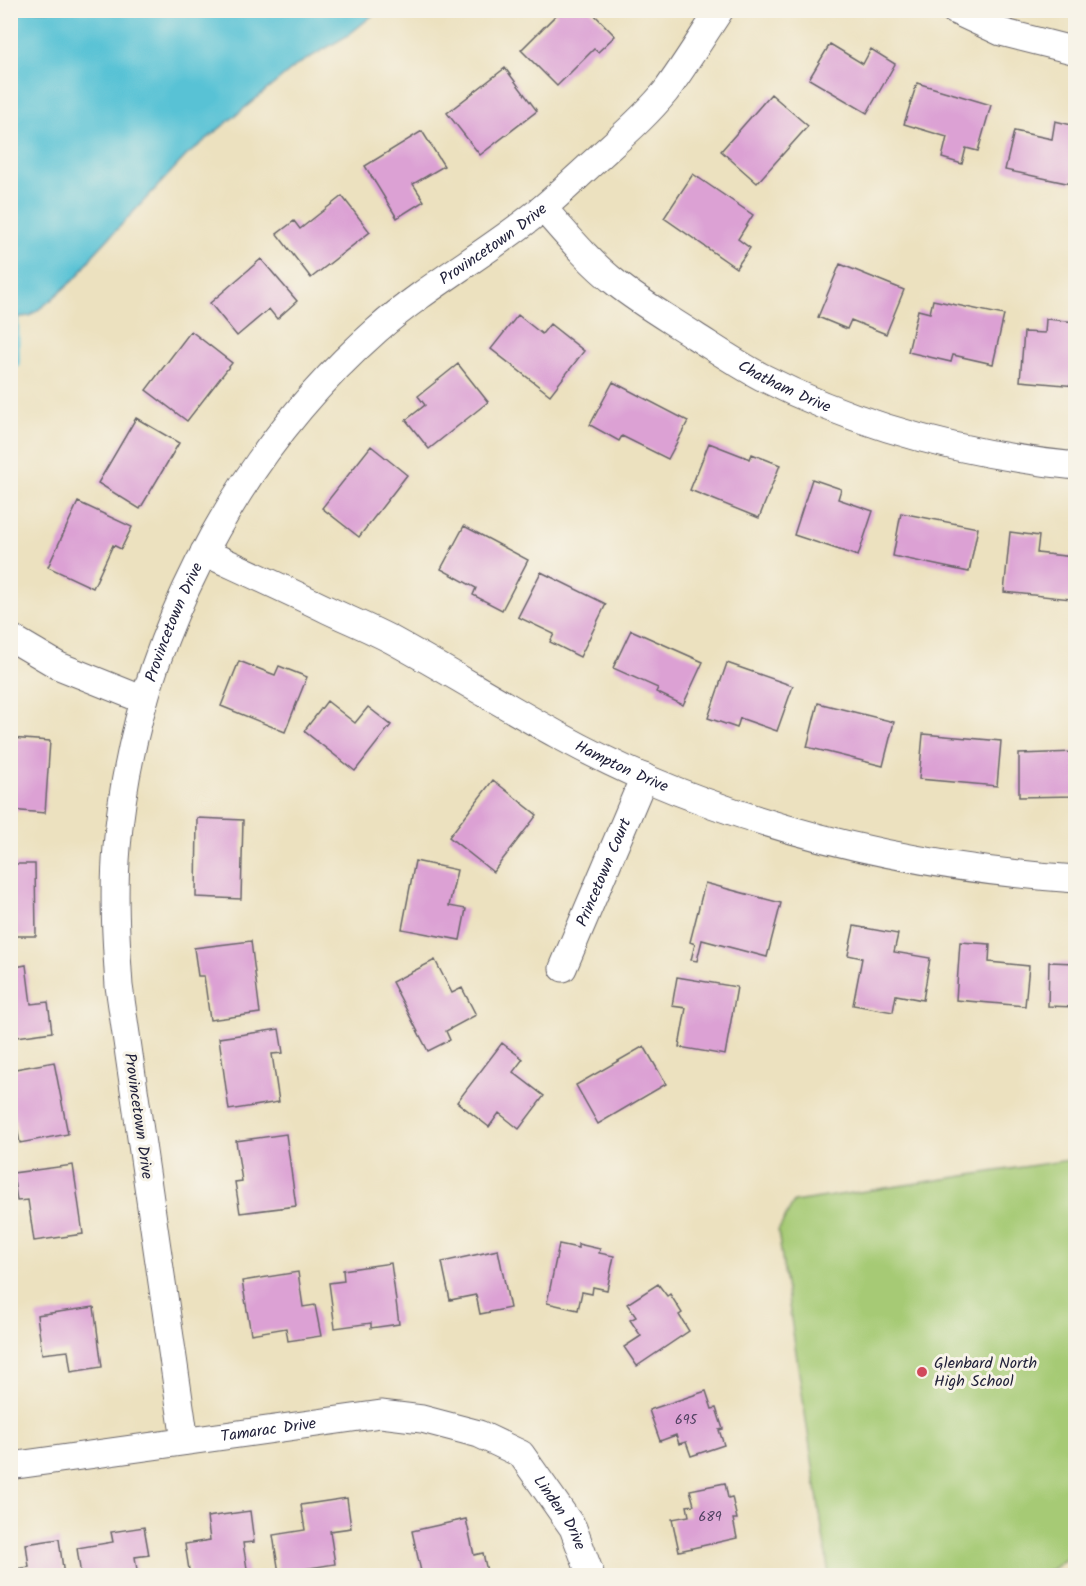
<svg xmlns="http://www.w3.org/2000/svg" width="1086" height="1586" viewBox="0 0 1086 1586" font-family="Kalam,sans-serif">
  <style>
    .green { fill: #a6ca74; stroke: #647658; stroke-width: 1.5 }
    .water { fill: #59c2d5; stroke: #3e7288; stroke-width: 1.5 }
    .lines { fill: none; stroke-linecap: round; stroke-linejoin: round }
    .stream { stroke: #59c2d5; stroke-width: 8 }
    .building { fill: #dca1d4 }
    .street-casing { stroke: #696569; stroke-width: 29 }
    .street { stroke: #fff; stroke-width: 27 }
    .poi-dot { fill: #d1495b; stroke: #f7f3e8; stroke-width: 2 }
    .labels { text-anchor: middle; dominant-baseline: central; stroke-width: 6; stroke-linejoin: round; paint-order: stroke }
    .number-label { font-size: 14px; fill: #504261 }
    .street-label { font-size: 16px; fill: #22223b; stroke: #f7f3e8 }
    .poi-label { font-size: 16px; fill: #22223b; stroke: #f7f3e8; text-anchor: start }
  </style>
  <rect width="100%" height="100%" fill="#f7f3e8"/>
  <filter id="ink" filterUnits="userSpaceOnUse"><feTurbulence type="fractalNoise" baseFrequency=".0167" numOctaves="2"/><feDisplacementMap in="SourceGraphic" scale="12" xChannelSelector="R" yChannelSelector="G"/><feConvolveMatrix kernelMatrix="1 2 1 2 8 2 1 2 1" color-interpolation-filters="sRGB"/></filter>
  <filter id="wash" filterUnits="userSpaceOnUse"><feTurbulence type="fractalNoise" baseFrequency=".008" numOctaves="4" result="noise"/><feDisplacementMap in="SourceGraphic" scale="24" xChannelSelector="R" yChannelSelector="G"/><feGaussianBlur stdDeviation="1.35" result="paint"/><feColorMatrix in="noise" values="0 0 0 0 0 0 0 0 0 0 0 0 0 0 0 0 0 1.4 0 .05"/><feComposite in="paint" operator="in"/></filter>
  <g filter="url(#wash)">
    <rect width="100%" height="100%" fill="#ece1bf"/>
    <path class="green" d="M 1075,1159 L 1075,1552 L 1051,1570 L 1040,1575 L 829,1575 L 778,1231 L 794,1202 Z"/>
    <path class="water" d="M 10,11 L 11,10 L 378,11 L 347,36 L 297,65 L 186,156 L 93,255 L 78,276 L 51,300 L 30,316 L 11,318 Z"/>
    <g class="lines">
      <path class="stream" d="M 15,318 L 16,364"/>
    </g>
    <g id="blocks">
      <path class="building" d="M 556,10 L 590,10 L 615,36 L 598,52 L 594,49 L 557,86 L 521,50 L 557,14 L 554,12 Z
        M 830,44 L 863,64 L 871,49 L 895,64 L 867,113 L 809,79 Z
        M 505,68 L 537,111 L 480,155 L 447,113 Z
        M 917,83 L 991,105 L 978,151 L 966,148 L 962,164 L 942,158 L 947,137 L 904,124 Z
        M 771,94 L 808,126 L 757,183 L 721,151 Z
        M 1055,121 L 1076,126 L 1076,163 L 1071,184 L 1005,170 L 1014,131 L 1052,139 Z
        M 422,131 L 444,166 L 413,184 L 424,201 L 397,218 L 365,166 Z
        M 693,174 L 753,215 L 738,239 L 750,248 L 736,268 L 664,218 Z
        M 342,196 L 370,232 L 311,278 L 277,234 L 294,221 L 300,229 Z
        M 261,259 L 297,301 L 277,319 L 269,309 L 237,336 L 210,303 Z
        M 840,264 L 904,290 L 886,334 L 851,320 L 847,329 L 818,317 Z
        M 933,300 L 1004,315 L 993,364 L 953,355 L 951,362 L 908,352 L 918,310 L 930,313 Z
        M 518,315 L 542,334 L 550,324 L 584,351 L 550,395 L 491,349 Z
        M 1046,319 L 1076,322 L 1076,386 L 1020,381 L 1024,332 L 1045,333 Z
        M 191,331 L 232,363 L 187,421 L 146,390 Z
        M 458,364 L 488,402 L 429,449 L 406,420 L 425,405 L 418,396 Z
        M 613,382 L 688,421 L 668,459 L 622,436 L 619,441 L 590,425 Z
        M 136,418 L 179,443 L 140,509 L 98,483 Z
        M 709,443 L 750,459 L 752,454 L 780,465 L 759,518 L 690,490 Z
        M 371,446 L 407,475 L 359,537 L 322,508 Z
        M 812,479 L 841,489 L 838,499 L 873,511 L 858,556 L 794,535 Z
        M 78,502 L 132,527 L 121,549 L 113,545 L 93,588 L 48,567 Z
        M 901,513 L 978,528 L 969,572 L 893,556 Z
        M 464,526 L 528,560 L 502,610 L 473,595 L 476,588 L 441,569 Z
        M 1010,532 L 1039,536 L 1037,553 L 1074,557 L 1071,599 L 1004,592 Z
        M 541,572 L 606,604 L 580,657 L 550,642 L 554,634 L 518,617 Z
        M 631,630 L 703,662 L 683,705 L 656,692 L 658,688 L 613,668 Z
        M 239,661 L 275,675 L 279,666 L 307,677 L 285,732 L 221,706 Z
        M 727,663 L 793,686 L 777,731 L 740,718 L 737,728 L 708,718 Z
        M 327,701 L 355,723 L 368,707 L 391,725 L 355,771 L 304,731 Z
        M 818,703 L 894,722 L 883,766 L 807,747 Z
        M 923,734 L 1001,741 L 997,786 L 919,779 Z
        M 10,738 L 50,741 L 45,813 L 10,810 Z
        M 1076,752 L 1076,796 L 1019,797 L 1019,754 Z
        M 493,780 L 537,815 L 493,872 L 449,837 Z
        M 197,818 L 243,820 L 241,899 L 196,897 Z
        M 415,861 L 457,870 L 449,906 L 466,909 L 460,940 L 402,929 Z
        M 10,864 L 35,864 L 36,936 L 10,936 Z
        M 705,883 L 781,903 L 767,957 L 702,940 L 697,961 L 691,960 L 695,944 L 690,942 Z
        M 854,926 L 898,934 L 894,952 L 930,958 L 923,1000 L 896,995 L 893,1012 L 853,1005 L 862,958 L 848,955 Z
        M 251,941 L 260,1013 L 210,1020 L 204,976 L 198,976 L 194,948 Z
        M 960,942 L 990,944 L 989,962 L 1029,966 L 1025,1006 L 956,1000 Z
        M 435,960 L 452,993 L 462,988 L 476,1015 L 446,1031 L 450,1040 L 428,1051 L 392,982 Z
        M 1049,962 L 1076,963 L 1076,1007 L 1048,1006 Z
        M 26,965 L 31,1004 L 48,1002 L 52,1032 L 10,1038 L 10,968 Z
        M 677,977 L 737,987 L 725,1055 L 679,1047 L 686,1008 L 672,1006 Z
        M 279,1029 L 283,1053 L 272,1054 L 279,1102 L 229,1110 L 219,1038 Z
        M 502,1043 L 523,1059 L 513,1072 L 544,1096 L 519,1129 L 499,1113 L 489,1127 L 457,1102 Z
        M 644,1046 L 666,1084 L 598,1124 L 576,1085 Z
        M 54,1062 L 68,1134 L 20,1143 L 10,1092 L 10,1070 Z
        M 286,1134 L 296,1206 L 240,1213 L 235,1182 L 242,1181 L 236,1141 Z
        M 73,1165 L 83,1234 L 34,1241 L 28,1200 L 17,1201 L 13,1173 Z
        M 559,1244 L 578,1248 L 578,1244 L 600,1249 L 599,1253 L 614,1256 L 607,1290 L 593,1287 L 592,1294 L 582,1292 L 578,1310 L 547,1303 Z
        M 498,1250 L 510,1308 L 480,1314 L 476,1295 L 450,1300 L 442,1262 Z
        M 391,1263 L 399,1324 L 371,1328 L 371,1323 L 335,1328 L 329,1283 L 344,1281 L 343,1270 Z
        M 298,1272 L 303,1307 L 315,1305 L 321,1336 L 288,1341 L 286,1328 L 251,1334 L 242,1281 Z
        M 658,1284 L 667,1296 L 670,1294 L 682,1313 L 679,1315 L 689,1331 L 637,1366 L 624,1347 L 641,1336 L 630,1320 L 636,1317 L 627,1304 Z
        M 94,1307 L 102,1367 L 71,1372 L 68,1351 L 42,1354 L 37,1315 Z
        M 706,1391 L 712,1409 L 716,1408 L 723,1429 L 719,1430 L 724,1445 L 691,1456 L 686,1442 L 679,1444 L 676,1435 L 660,1441 L 649,1410 Z
        M 725,1483 L 728,1498 L 732,1497 L 737,1519 L 733,1519 L 737,1538 L 679,1551 L 672,1519 L 689,1516 L 687,1506 L 694,1505 L 690,1490 Z
        M 347,1498 L 351,1528 L 330,1531 L 335,1564 L 279,1573 L 273,1535 L 305,1530 L 301,1505 Z
        M 250,1511 L 254,1542 L 243,1543 L 248,1575 L 190,1576 L 185,1544 L 210,1540 L 207,1517 Z
        M 466,1519 L 474,1555 L 483,1553 L 488,1576 L 422,1576 L 412,1531 Z
        M 144,1527 L 149,1555 L 135,1557 L 138,1576 L 81,1576 L 77,1548 L 113,1542 L 111,1532 Z
        M 59,1539 L 64,1576 L 10,1576 L 10,1570 L 29,1567 L 26,1544 Z"/>
    </g>
  </g>
  <g filter="url(#ink)">
    <use href="#blocks" fill-opacity="0" stroke="#696569" stroke-width="1.5"/>
    <g class="lines">
      <defs>
        <g id="street">
          <path d="M 954,10 L 1001,32 L 1076,51"/>
          <path id="s1" d="M 543,208 C 566,234 588,261 616,283 C 641,303 669,319 695,336 C 717,350 739,365 762,377 C 860,427 966,455 1076,466"/>
          <path id="s2" d="M 204,552 C 245,571 287,590 328,610 C 349,620 371,629 392,640 C 476,686 557,740 645,778 C 781,836 928,869 1076,879"/>
          <path d="M 10,637 L 59,666 L 144,700"/>
          <path id="s3" d="M 563,968 L 644,777"/>
          <path id="s4" d="M 185,1441 L 119,986 C 116,940 113,893 117,847 C 133,652 231,459 377,330 C 429,284 490,252 543,208 C 562,192 579,175 597,159 C 621,137 646,116 666,91 C 685,65 702,37 720,10"/>
          <path id="s5" d="M 10,1466 L 381,1414 L 422,1419 L 479,1434 L 521,1454 L 573,1528 L 591,1576"/>
        </g>
      </defs>
      <use href="#street" class="street-casing"/>
      <use href="#street" class="street"/>
    </g>
  </g>
  <circle class="poi-dot" cx="922" cy="1372" r="6"/>
  <g class="labels">
    <g class="number-label">
      <text x="686" y="1420">695</text>
      <text x="710" y="1517">689</text>
    </g>
    <g class="street-label">
      <text stroke="none"><textPath href="#s4" startOffset="1336">Provincetown Drive</textPath></text>
      <text stroke="none"><textPath href="#s1" startOffset="303">Chatham Drive</textPath></text>
      <text stroke="none"><textPath href="#s4" startOffset="832">Provincetown Drive</textPath></text>
      <text stroke="none"><textPath href="#s2" startOffset="470">Hampton Drive</textPath></text>
      <text stroke="none"><textPath href="#s3" startOffset="104">Princetown Court</textPath></text>
      <text transform="translate(138 1116) rotate(82)">Provincetown Drive</text>
      <text stroke="none"><textPath href="#s5" startOffset="261">Tamarac Drive</textPath></text>
      <text stroke="none"><textPath href="#s5" startOffset="592">Linden Drive</textPath></text>
    </g>
    <g class="poi-label">
      <text x="934" y="1363">Glenbard North<tspan x="934" dy="18">High School</tspan></text>
    </g>
  </g>
  <rect width="1086" height="1586" fill="none" stroke="#f7f3e8" stroke-width="36"/>
</svg>
